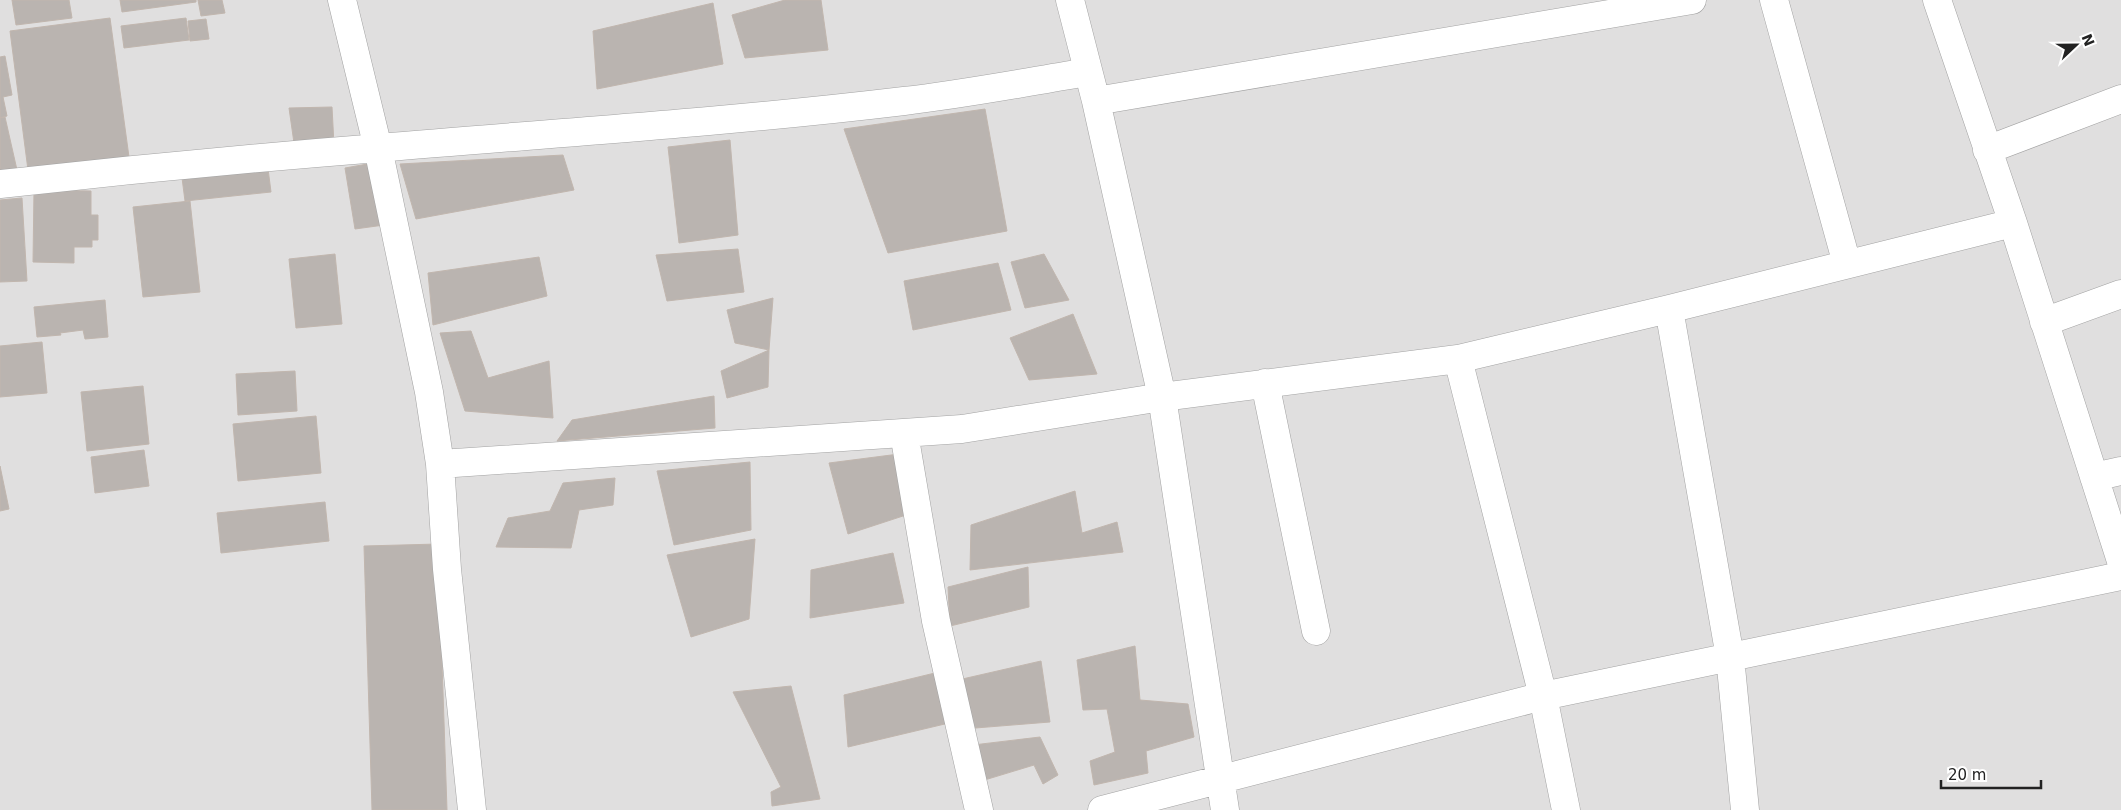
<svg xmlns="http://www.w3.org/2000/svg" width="2121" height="810" viewBox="0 0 2121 810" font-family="'DejaVu Sans',sans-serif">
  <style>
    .residential { fill: #e0dfdf }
    .building { fill: #bab4b0; stroke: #c1b6ae }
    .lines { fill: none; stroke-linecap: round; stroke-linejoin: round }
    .minor-casing { stroke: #a3a3a3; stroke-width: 29 }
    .minor { stroke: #fff; stroke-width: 28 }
  </style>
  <rect width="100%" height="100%" fill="#f1eeea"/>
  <path class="residential" d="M 0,0 L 2121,0 L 2121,810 L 0,810 Z"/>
  <path class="building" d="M 12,0 L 69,0 L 72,18 L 16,25 Z
    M 120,0 L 196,0 L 196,2 L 122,12 Z
    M 198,0 L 222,0 L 225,13 L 201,16 Z
    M 785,0 L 821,0 L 828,50 L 745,58 L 732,15 Z
    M 713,3 L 723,64 L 597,89 L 593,31 Z
    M 110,18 L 129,157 L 28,170 L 10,31 Z
    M 186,18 L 189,40 L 124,48 L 121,26 Z
    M 206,19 L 209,39 L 190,41 L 188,21 Z
    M 5,56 L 12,95 L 3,97 L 7,116 L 0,118 L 0,57 Z
    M 332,107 L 334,145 L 295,150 L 289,108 Z
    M 985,109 L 1007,231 L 888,253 L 844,129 Z
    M 5,117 L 17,170 L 0,173 L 0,118 Z
    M 730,140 L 738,235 L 679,243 L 668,147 Z
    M 563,155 L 574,190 L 416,219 L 400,164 Z
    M 267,161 L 271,192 L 185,201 L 181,170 Z
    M 373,163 L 384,225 L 355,229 L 345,168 Z
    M 34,190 L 91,191 L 91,215 L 98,215 L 98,240 L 92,240 L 92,247 L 74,247 L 74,263 L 33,262 Z
    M 22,198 L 27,281 L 0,282 L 0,200 Z
    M 190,201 L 200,292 L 143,297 L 133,207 Z
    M 738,249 L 744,292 L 667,301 L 656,255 Z
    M 335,254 L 342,324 L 296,328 L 289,259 Z
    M 1044,254 L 1069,300 L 1025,308 L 1011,262 Z
    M 539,257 L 547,296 L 433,325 L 428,273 Z
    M 998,263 L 1011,310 L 913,330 L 904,281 Z
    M 773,298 L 769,350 L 735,343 L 727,310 Z
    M 105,300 L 108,337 L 85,339 L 83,330 L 60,333 L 61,335 L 37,337 L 34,307 Z
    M 1073,314 L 1097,374 L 1029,380 L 1010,338 Z
    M 471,331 L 488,378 L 549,361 L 553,418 L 465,411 L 440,333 Z
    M 42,342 L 47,393 L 0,397 L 0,346 Z
    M 769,350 L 768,387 L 727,398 L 721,371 Z
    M 295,371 L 297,411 L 238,415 L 236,374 Z
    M 143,386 L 149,444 L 87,451 L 81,392 Z
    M 714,396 L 715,428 L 557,441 L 572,420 Z
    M 316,416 L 321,473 L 238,481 L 233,424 Z
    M 144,450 L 149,486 L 95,493 L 91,457 Z
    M 899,454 L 906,515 L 848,534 L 829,463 Z
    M 750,462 L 751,530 L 674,545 L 657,471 Z
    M 0,466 L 9,509 L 0,511 Z
    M 615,478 L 613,505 L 579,510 L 571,548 L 496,547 L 508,518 L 550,511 L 563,483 Z
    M 1075,491 L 1082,533 L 1117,522 L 1123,552 L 970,570 L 971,525 Z
    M 325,502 L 329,541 L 221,553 L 217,513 Z
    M 755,539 L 749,619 L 691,637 L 667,555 Z
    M 438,544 L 447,810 L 372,810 L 364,546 Z
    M 893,553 L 904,603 L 810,618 L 811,570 Z
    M 1028,567 L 1029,607 L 950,626 L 948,587 Z
    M 1135,646 L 1140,700 L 1188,704 L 1194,737 L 1146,751 L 1148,773 L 1094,785 L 1090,761 L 1115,752 L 1107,709 L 1083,710 L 1077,660 Z
    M 1041,661 L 1050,722 L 963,729 L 958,680 Z
    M 939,672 L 949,723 L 848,747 L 844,695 Z
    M 791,686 L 820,799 L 772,806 L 771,792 L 781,787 L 733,692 Z
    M 1040,737 L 1058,775 L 1043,784 L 1034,765 L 978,782 L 973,745 Z"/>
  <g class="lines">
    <defs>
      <path id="minor" d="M 342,0 L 378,148 L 429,392 L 440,464 L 447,569 L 472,810
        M 1070,0 L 1096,101 L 1162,397 L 1225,810
        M 1774,0 L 1847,264
        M 1937,0 L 2013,223 L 2121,561
        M 1096,101 L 1692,0
        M 1987,150 L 2121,99
        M 0,184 C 126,170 252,158 378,148 C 553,133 729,122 904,101 C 965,94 1027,82 1088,72
        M 1669,309 L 1730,657 L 1745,810
        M 2044,322 L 2121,294
        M 1458,359 L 1543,696 L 1566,810
        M 1265,383 L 1316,631
        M 904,433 L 936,621 L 979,810
        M 440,464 L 962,429 L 1162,397 L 1458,359 L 1669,309 L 2013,223
        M 2094,477 L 2121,471
        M 1102,810 L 1543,696 L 2121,576"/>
    </defs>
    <use href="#minor" class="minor-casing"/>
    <use href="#minor" class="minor"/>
  </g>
  <g transform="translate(2076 45) rotate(68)" stroke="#ffffff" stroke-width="4" paint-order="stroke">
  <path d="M0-4L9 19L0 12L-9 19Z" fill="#222222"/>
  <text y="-8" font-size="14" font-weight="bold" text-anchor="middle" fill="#222222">N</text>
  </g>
  <path d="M1941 780v8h100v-8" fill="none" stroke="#222222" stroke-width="2.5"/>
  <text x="1948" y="780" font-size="15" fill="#222222" stroke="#ffffff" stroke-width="4" paint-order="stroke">20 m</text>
</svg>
